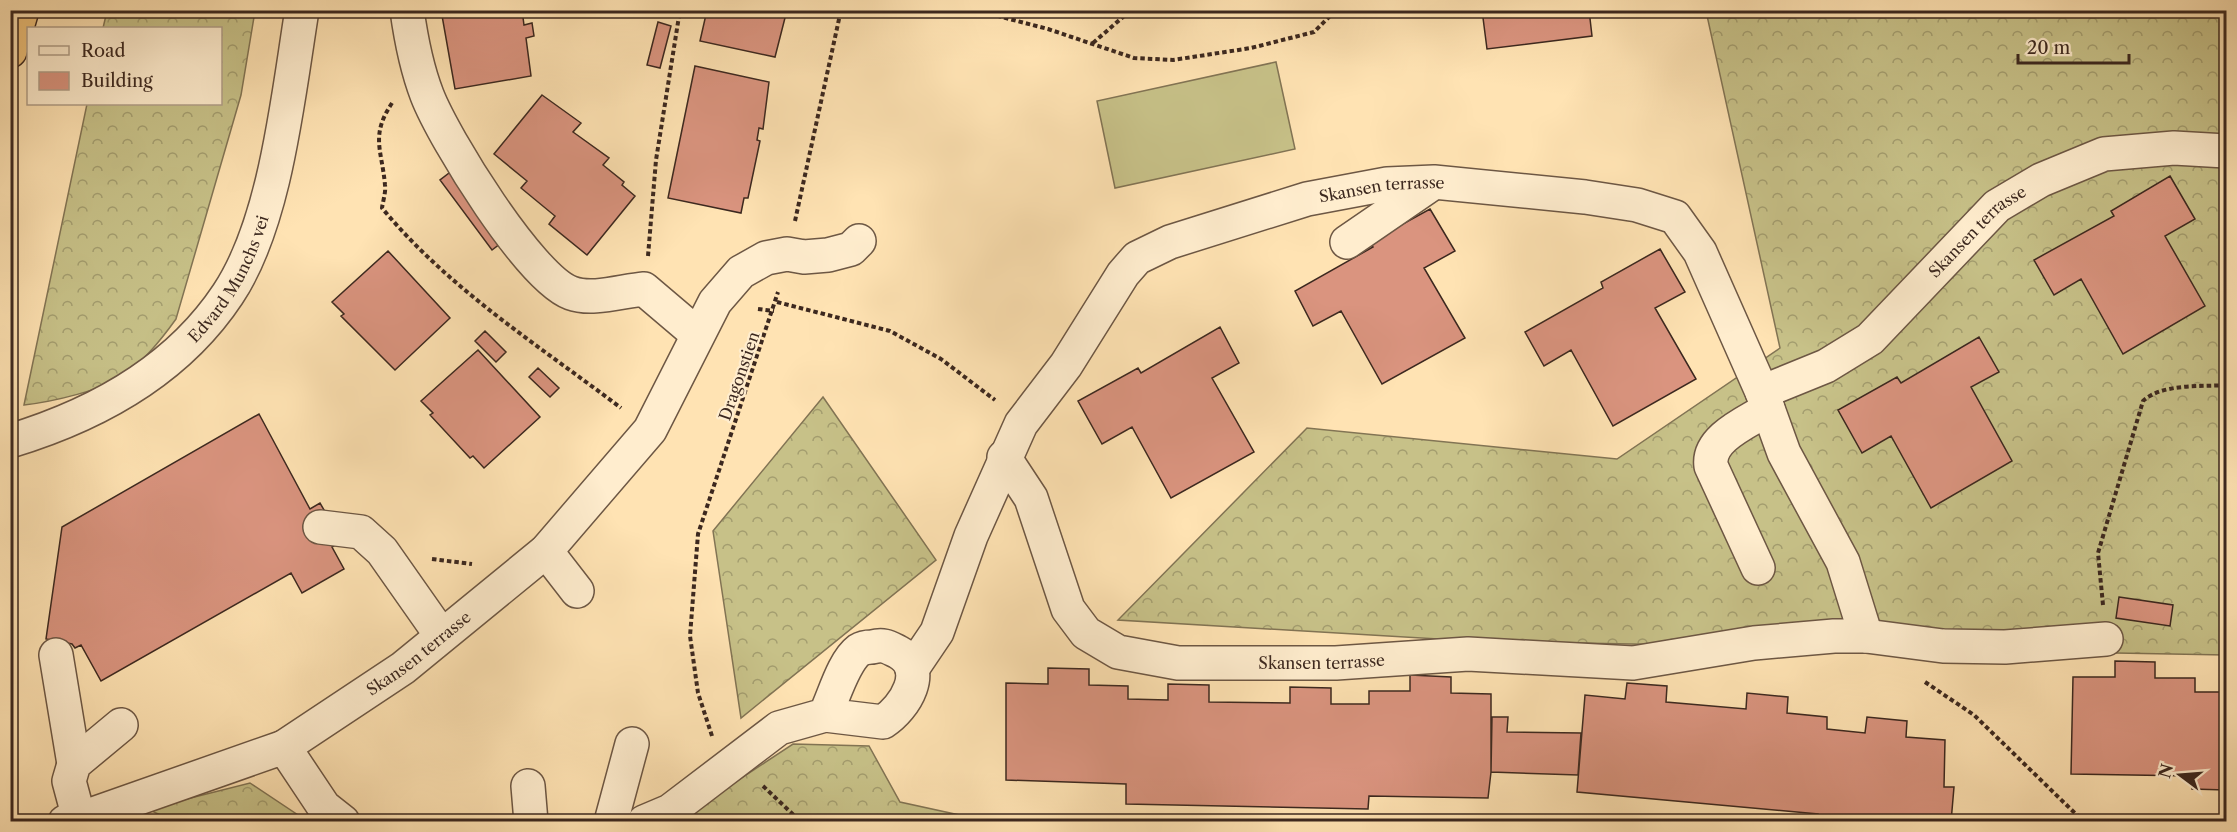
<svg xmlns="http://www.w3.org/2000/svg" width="2237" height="832" viewBox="0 0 2237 832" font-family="'Libre Caslon Text',serif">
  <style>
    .grass { fill: #c7c188; stroke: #827454; stroke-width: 1.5 }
    .forest { fill: url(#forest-crowns); stroke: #827454; stroke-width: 1.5 }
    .building { fill: #da947f; stroke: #3c281f; stroke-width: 1.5 }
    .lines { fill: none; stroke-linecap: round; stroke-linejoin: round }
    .minor-casing { stroke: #6d5744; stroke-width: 36 }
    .highway-casing { stroke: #3c281f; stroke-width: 36 }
    .path { stroke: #3c281f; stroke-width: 4; stroke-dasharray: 4.5 3; stroke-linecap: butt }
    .minor { stroke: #ffedce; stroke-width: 33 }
    .highway { stroke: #f0c27a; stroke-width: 33 }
    .labels { text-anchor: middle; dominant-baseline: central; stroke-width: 4.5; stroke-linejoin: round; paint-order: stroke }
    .street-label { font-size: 16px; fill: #3c281f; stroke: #ffedce }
  </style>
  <defs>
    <pattern id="forest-crowns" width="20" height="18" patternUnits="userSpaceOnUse" patternTransform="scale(1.5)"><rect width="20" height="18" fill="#c7c188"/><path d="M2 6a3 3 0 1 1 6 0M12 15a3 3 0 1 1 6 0" fill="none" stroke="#a39d6f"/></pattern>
  </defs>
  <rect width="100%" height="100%" fill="#ffe3b3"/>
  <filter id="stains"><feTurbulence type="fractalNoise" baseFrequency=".00333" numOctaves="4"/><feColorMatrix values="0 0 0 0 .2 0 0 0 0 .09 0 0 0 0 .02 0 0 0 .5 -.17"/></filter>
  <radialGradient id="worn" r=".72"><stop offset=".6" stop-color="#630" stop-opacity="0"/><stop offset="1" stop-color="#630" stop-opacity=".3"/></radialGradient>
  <path class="grass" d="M 1276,62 L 1295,149 L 1115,188 L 1097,101 Z"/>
  <path class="forest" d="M 107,11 L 255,11 L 241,95 L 176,319 C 161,340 146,359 126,374 C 105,390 51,402 24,405 L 87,104 L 220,104 L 220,28 L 103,28 Z
    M 1706,11 L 2226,11 L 2226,655 L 1472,641 L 1118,620 L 1307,428 L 1617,459 L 1780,348 Z
    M 823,397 L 936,560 L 741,718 L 713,531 Z
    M 793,744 L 869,746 L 900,802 L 987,821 L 675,822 Z
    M 250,783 L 307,821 L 174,821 L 147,809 Z"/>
  <path class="building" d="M 441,10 L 522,10 L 524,25 L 532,23 L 534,36 L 526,38 L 531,76 L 455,89 Z
    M 707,10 L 787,10 L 775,57 L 700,41 Z
    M 1482,10 L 1589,10 L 1592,36 L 1487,49 Z
    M 658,22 L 671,26 L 660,68 L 647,65 Z
    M 695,66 L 769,82 L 763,129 L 759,128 L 757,140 L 760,141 L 748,198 L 744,198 L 741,213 L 668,198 Z
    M 542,95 L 581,123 L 573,132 L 609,158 L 603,165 L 624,182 L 622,185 L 635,196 L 587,255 L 549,224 L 555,216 L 521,188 L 527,181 L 494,154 Z
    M 453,170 L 505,240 L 492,250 L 440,180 Z
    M 2170,176 L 2195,219 L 2165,236 L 2205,306 L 2123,354 L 2081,279 L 2054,295 L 2034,260 L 2114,216 L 2111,211 Z
    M 1430,209 L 1455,251 L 1424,268 L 1465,338 L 1382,384 L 1341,311 L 1313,326 L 1295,291 L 1373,247 L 1370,242 Z
    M 1660,249 L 1685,292 L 1655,308 L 1696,379 L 1613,426 L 1571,350 L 1544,366 L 1525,332 L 1603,288 L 1601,282 Z
    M 388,251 L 450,318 L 395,370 L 341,316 L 344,314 L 332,302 Z
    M 1220,327 L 1239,363 L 1212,378 L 1254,452 L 1171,498 L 1132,427 L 1102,444 L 1078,401 L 1138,368 L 1141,373 Z
    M 485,331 L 506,352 L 496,362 L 475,341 Z
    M 1979,337 L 1999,372 L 1971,387 L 2012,461 L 1931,508 L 1891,436 L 1862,453 L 1838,410 L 1897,377 L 1901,383 Z
    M 478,350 L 540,417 L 484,468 L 473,456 L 470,458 L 430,415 L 433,413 L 421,401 Z
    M 538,368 L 559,388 L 550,397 L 529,377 Z
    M 259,414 L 310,509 L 320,503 L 342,541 L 332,547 L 344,569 L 302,593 L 291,573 L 101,681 L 81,645 L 75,648 L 72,644 L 46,639 L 62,527 Z
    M 2119,597 L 2173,605 L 2170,626 L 2116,618 Z
    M 2115,661 L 2155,662 L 2155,678 L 2195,678 L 2195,692 L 2226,692 L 2226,790 L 2192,789 L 2192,776 L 2071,774 L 2073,677 L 2115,677 Z
    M 1048,668 L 1089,669 L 1089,685 L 1128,686 L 1128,699 L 1168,700 L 1168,684 L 1209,685 L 1209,702 L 1290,703 L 1290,687 L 1331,688 L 1331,704 L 1369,704 L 1369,691 L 1410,691 L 1410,675 L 1451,677 L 1451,693 L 1491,694 L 1491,772 L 1488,798 L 1369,796 L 1368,809 L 1126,804 L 1126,784 L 1006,780 L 1006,683 L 1048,684 Z
    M 1627,683 L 1667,686 L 1666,702 L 1746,709 L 1747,693 L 1788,697 L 1787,713 L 1827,717 L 1827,729 L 1865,733 L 1867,717 L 1907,721 L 1906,737 L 1945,740 L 1944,787 L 1954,787 L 1951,822 L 1817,822 L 1818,814 L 1577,792 L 1585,695 L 1625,699 Z
    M 1492,717 L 1508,717 L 1507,732 L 1581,733 L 1578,775 L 1491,772 Z"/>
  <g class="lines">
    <defs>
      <g id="minor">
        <path d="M 407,10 C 411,39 417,69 427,95 C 444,139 530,278 571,293 C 592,301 622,291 644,289 L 697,334"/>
        <path d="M 1347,242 L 1433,183"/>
        <path id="s1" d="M 1762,392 L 1826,366 L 1870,339 L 1997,206 L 2041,180 L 2104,154 L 2174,148 L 2226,151"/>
        <path id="s2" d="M 10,441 C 96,415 177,371 228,294 C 276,222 288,96 302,10"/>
        <path id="s3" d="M 1004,457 L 1031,498 L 1068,609 L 1086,633 L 1118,652 L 1178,663 L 1336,663 L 1468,654 L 1633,663 L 1754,643 L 1834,636 L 1866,636 L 1943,646 L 2005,647 L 2106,639"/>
        <path d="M 320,527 L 361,532 L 382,551 L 441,635"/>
        <path d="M 546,551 L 577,591"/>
        <path d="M 1758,568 L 1711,466 C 1707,438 1748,422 1768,409"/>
        <path d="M 56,655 L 74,764"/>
        <path id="s4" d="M 912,669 L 937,632 L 971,536 L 1021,424 L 1066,365 L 1123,274 L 1137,258 L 1170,242 L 1307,199 L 1387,184 L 1434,182 L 1585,197 L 1637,205 L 1675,217 L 1700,252 L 1762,392 L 1784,453 L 1843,562 L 1866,636"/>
        <path id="s5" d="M 284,747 L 403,668 L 546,551 L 650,430 L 715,302 L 741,272 L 766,258 L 787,254 L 804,257 L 828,255 L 851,249 L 859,241"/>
        <path d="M 528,786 L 531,822"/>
        <path d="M 65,822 L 79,819 L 284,747 L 324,807 L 343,822"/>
        <path d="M 80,822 L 69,781 L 74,764 L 121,725"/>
        <path d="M 611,822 L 632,744"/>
        <path d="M 644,822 L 670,811 L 779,728 L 825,715 L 883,722 C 905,708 929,669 898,652 C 888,647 884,644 872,647 C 868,647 862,648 859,650 C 843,662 834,697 825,715"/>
      </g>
      <path id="highway" d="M 10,51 L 22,10"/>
    </defs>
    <use href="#minor" class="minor-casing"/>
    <use href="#highway" class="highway-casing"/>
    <path class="path" d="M 975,10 L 1048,29 L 1134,58 L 1173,60 L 1251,48 L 1314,32 L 1336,10
      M 1093,43 L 1131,10
      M 392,103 C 370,136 382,150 385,185 C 386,192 383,201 382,208 C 449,289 538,345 621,408
      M 795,221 L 841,10
      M 648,256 L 656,160 L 680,10
      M 777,302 L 890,331 L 941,359 L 995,400
      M 758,309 L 774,311
      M 432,559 L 472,564
      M 2103,605 L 2098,553 L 2143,401 C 2162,383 2202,387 2226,385
      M 1925,682 L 1974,715 L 2084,822
      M 712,736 L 698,693 L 690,636 L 698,534 L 778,292
      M 763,786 L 801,822"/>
    <use href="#minor" class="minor"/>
    <use href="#highway" class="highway"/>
  </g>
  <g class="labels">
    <g class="street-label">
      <text stroke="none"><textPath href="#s4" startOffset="728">Skansen terrasse</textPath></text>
      <text stroke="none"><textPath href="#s1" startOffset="273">Skansen terrasse</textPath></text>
      <text stroke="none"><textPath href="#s2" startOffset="282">Edvard Munchs vei</textPath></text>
      <text transform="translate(739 376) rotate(-71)">Dragonstien</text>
      <text stroke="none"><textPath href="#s5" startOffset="164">Skansen terrasse</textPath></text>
      <text stroke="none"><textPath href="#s3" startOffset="438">Skansen terrasse</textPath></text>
    </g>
  </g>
  <rect width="2237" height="832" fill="none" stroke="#ffe3b3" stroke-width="36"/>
  <rect x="12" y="12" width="2213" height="808" fill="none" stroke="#3c281f" stroke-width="3"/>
  <rect x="18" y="18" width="2201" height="796" fill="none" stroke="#3c281f" stroke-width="1.5"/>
  <rect x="27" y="27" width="195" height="78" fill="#ffedce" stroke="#b19e88" stroke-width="1.5"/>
  <rect x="39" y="46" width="30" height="9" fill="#ffedce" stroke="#b19e88" stroke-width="1.5"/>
  <text x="81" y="57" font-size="18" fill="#3c281f">Road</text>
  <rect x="39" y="72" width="30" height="18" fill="#da947f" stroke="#b19e88" stroke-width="1.5"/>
  <text x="81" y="87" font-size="18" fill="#3c281f">Building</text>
  <g transform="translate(2180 775) rotate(286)" stroke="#ffedce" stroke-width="4.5" paint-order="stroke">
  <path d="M0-4.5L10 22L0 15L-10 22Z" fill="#3c281f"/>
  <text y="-9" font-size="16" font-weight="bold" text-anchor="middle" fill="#3c281f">N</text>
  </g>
  <path d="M2018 54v9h111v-9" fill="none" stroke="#3c281f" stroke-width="3"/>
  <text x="2027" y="54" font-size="18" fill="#3c281f" stroke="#ffedce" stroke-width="4.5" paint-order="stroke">20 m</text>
  <rect width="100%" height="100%" filter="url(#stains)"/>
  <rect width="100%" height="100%" fill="url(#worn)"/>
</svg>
